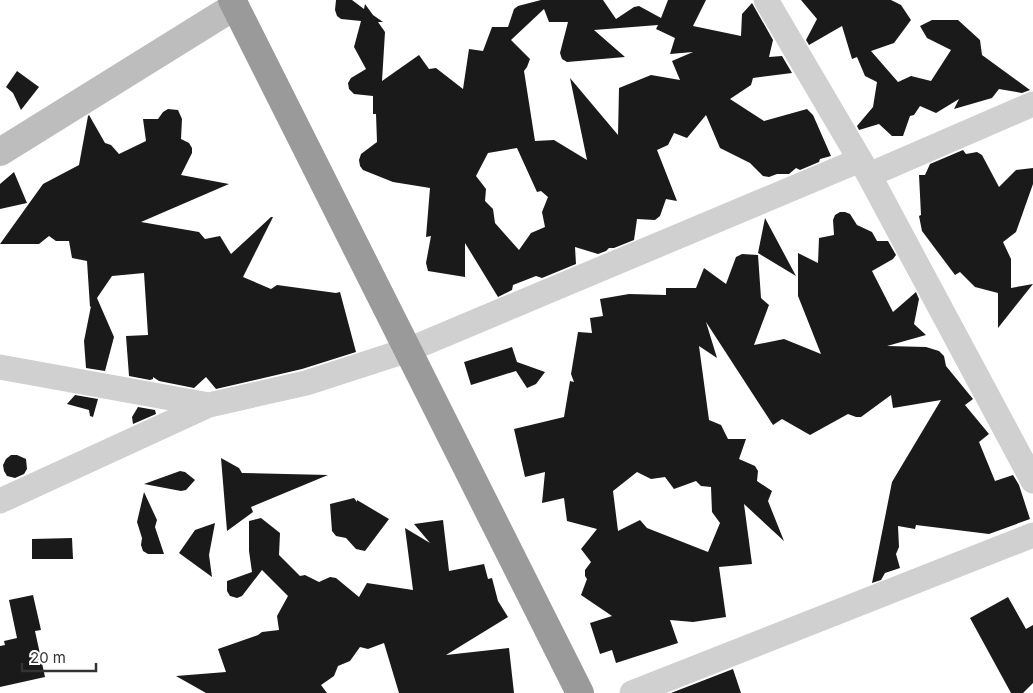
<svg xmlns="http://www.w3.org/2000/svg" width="1033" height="693" viewBox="0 0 1033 693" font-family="Inter,sans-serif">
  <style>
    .building { fill: #1a1a1a; fill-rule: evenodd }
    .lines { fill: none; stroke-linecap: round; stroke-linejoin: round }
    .street { stroke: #d0d0d0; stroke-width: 25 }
    .secondary { stroke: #bdbdbd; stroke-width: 28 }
    .highway { stroke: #9a9a9a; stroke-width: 28 }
  </style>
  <rect width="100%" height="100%" fill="#fff"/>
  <path class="building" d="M 336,0 L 352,0 L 364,9 L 365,4 L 373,15 L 383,22 L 378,22 L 385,32 L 382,81 L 419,55 L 429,69 L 436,68 L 463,89 L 469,49 L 483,51 L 492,27 L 508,27 L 514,9 L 518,6 L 541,0 L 603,0 L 616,19 L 634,7 L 639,6 L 661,18 L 668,0 L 706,0 L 693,26 L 741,36 L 742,14 L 752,3 L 773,40 L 769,57 L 782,56 L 792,73 L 753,78 L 751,85 L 730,99 L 764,121 L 807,109 L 813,115 L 831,156 L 820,159 L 819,162 L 800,170 L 796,168 L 789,174 L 777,174 L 769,177 L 763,176 L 750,163 L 720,148 L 706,115 L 687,138 L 674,133 L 668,145 L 657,150 L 677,201 L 666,199 L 660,216 L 655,220 L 637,219 L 634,240 L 614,248 L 609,248 L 606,251 L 598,254 L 575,247 L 576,264 L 542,278 L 536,276 L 513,285 L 512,290 L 498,297 L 465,243 L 465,277 L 428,271 L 426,263 L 431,236 L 426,237 L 430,188 L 393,182 L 363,170 L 360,166 L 359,160 L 361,154 L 377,142 L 376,114 L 373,114 L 373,96 L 354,94 L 349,89 L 348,83 L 351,78 L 366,69 L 354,47 L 361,21 L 341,19 L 337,16 L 335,10 ZM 544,9 L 549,22 L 568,22 L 560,53 L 562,59 L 567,62 L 625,57 L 594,30 L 658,25 L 656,29 L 675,38 L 670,54 L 693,52 L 672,61 L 680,80 L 651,75 L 619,88 L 618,135 L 570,78 L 587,160 L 554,140 L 535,141 L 524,71 L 527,67 L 530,59 L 511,40 ZM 517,148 L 537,192 L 541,191 L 548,197 L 542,212 L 545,227 L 531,233 L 519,250 L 495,223 L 493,209 L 485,201 L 486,189 L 476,176 L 488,153 Z
    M 801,0 L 891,0 L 901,5 L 911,20 L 894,43 L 871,51 L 898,82 L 911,76 L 931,81 L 951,50 L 927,38 L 920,26 L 932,20 L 958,20 L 980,40 L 982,55 L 1030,90 L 1022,93 L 999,89 L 992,98 L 954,109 L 959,99 L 936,113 L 920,106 L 914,115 L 910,116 L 903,136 L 892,136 L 879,124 L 859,130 L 857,126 L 873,107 L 877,82 L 865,76 L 857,57 L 852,59 L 842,26 L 809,45 L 806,40 L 817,19 Z
    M 17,71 L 39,87 L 21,110 L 13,93 L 6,87 Z
    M 168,109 L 178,110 L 182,119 L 181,139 L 189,143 L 192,148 L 192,153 L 181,175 L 229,184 L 141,222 L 199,232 L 205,239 L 220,236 L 231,254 L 271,217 L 273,217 L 243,277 L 271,289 L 277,285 L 336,293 L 340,292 L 356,352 L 302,369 L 216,389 L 206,377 L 194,388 L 159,381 L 153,377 L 153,379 L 150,380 L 129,376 L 126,336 L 148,335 L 144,273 L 112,276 L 97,298 L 114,337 L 105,371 L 86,368 L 84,341 L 91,306 L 90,307 L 87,261 L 72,258 L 69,241 L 56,241 L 49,236 L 39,244 L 0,244 L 43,184 L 79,165 L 88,116 L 89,115 L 105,143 L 111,145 L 119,154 L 146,141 L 143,119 L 158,119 L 163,112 Z
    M 963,150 L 966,154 L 977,152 L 982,155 L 999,187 L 1016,170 L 1033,168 L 1033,184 L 1016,232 L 1003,242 L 1011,259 L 1011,288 L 1033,284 L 998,328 L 998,293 L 975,287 L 960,272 L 955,275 L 922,231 L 919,216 L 921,215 L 919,175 L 925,175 L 930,164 Z
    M 14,172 L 27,203 L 0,209 L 0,184 Z
    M 840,212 L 845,212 L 850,214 L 857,225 L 872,232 L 877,241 L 888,241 L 896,255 L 893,259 L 872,271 L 893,312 L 916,292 L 919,299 L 914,324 L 926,335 L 887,346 L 926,347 L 939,351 L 944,356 L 946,366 L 973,399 L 965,405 L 989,434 L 979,442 L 995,481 L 1013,475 L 1019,485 L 1030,519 L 989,534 L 916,525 L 915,529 L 898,526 L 899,547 L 896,554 L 900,568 L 885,573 L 881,580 L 872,583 L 892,482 L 941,400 L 893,408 L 891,395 L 861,417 L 856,417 L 848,414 L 810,435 L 782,419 L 773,425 L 706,322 L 717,358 L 699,346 L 709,420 L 721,425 L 728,439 L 746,439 L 739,459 L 755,466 L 758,471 L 757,481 L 772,491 L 768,501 L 784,541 L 744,504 L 752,564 L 719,567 L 726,617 L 693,622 L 670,620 L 678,643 L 616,663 L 612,650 L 600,654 L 590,623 L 612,616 L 581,595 L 587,579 L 585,576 L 585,570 L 591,562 L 581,549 L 597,529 L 567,521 L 564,498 L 542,503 L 545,472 L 525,477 L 514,429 L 564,417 L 570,381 L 574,382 L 571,374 L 578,332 L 592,333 L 590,318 L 603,316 L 600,299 L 629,294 L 666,295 L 666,288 L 696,288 L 704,268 L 726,284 L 736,257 L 742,254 L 758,255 L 761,298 L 769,305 L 754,345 L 784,339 L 821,354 L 798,296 L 798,253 L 818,263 L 819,238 L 834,235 L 833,220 L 835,215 ZM 637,472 L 651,479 L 665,477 L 674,489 L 696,481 L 701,486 L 711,487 L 712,512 L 720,523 L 708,552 L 647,528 L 640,520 L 618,531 L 613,491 Z
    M 765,218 L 796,276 L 758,253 Z
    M 512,347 L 517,362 L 545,372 L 536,384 L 527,388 L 516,371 L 471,385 L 464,362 Z
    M 75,395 L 98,399 L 93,417 L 90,416 L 89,410 L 67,404 Z
    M 138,407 L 155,410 L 156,414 L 133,424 L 132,417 Z
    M 11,455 L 17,455 L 26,459 L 27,469 L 24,474 L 15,478 L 7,476 L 4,471 L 3,465 L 6,459 Z
    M 221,458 L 239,468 L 242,473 L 328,475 L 251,507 L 253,512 L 227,531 Z
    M 180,471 L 185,472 L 195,480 L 186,490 L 181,491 L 144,484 Z
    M 144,492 L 157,520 L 155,527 L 164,554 L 148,554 L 143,551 L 141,545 L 142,538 L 137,522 Z
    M 354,498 L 357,502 L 357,500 L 389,519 L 365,551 L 356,549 L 346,538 L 336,536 L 332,531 L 330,504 Z
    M 261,518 L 280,533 L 279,555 L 300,576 L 305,575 L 319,582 L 330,577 L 336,578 L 359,597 L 367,583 L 413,590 L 405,528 L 430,543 L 414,524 L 443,520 L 449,571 L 484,564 L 488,579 L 492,578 L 498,601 L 508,617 L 446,655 L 509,648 L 514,693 L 399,693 L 384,643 L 368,649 L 360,647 L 350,661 L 338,666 L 334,676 L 321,685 L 327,693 L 206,693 L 176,676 L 226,672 L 218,649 L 258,635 L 262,632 L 279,630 L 277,616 L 288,596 L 262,570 L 242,596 L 237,598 L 230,596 L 227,591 L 227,581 L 252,572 L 249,551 L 249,521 Z
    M 215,523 L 209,555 L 212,577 L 179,553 L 195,530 Z
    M 72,538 L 73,559 L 32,559 L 32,539 Z
    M 33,595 L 41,630 L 35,631 L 45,677 L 0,687 L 0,646 L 5,645 L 4,641 L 17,638 L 9,600 Z
    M 1008,597 L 1026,629 L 1033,625 L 1033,683 L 1023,693 L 1011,693 L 970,618 Z
    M 733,669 L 741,693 L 671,693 Z"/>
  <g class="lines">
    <path class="street" d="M 766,0 L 869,175 L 1033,481
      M 869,175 L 1033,104
      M 0,367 L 209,405 L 306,383 L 408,350 L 860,160
      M 0,501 L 209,405
      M 632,693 L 1033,535"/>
    <path class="secondary" d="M 0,152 L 235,6"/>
    <path class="highway" d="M 232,0 L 580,693"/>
  </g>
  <path d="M22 663v8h74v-8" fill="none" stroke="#333333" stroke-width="2.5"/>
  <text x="30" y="663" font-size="15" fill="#333333" stroke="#ffffff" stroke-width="4" paint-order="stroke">20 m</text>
</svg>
